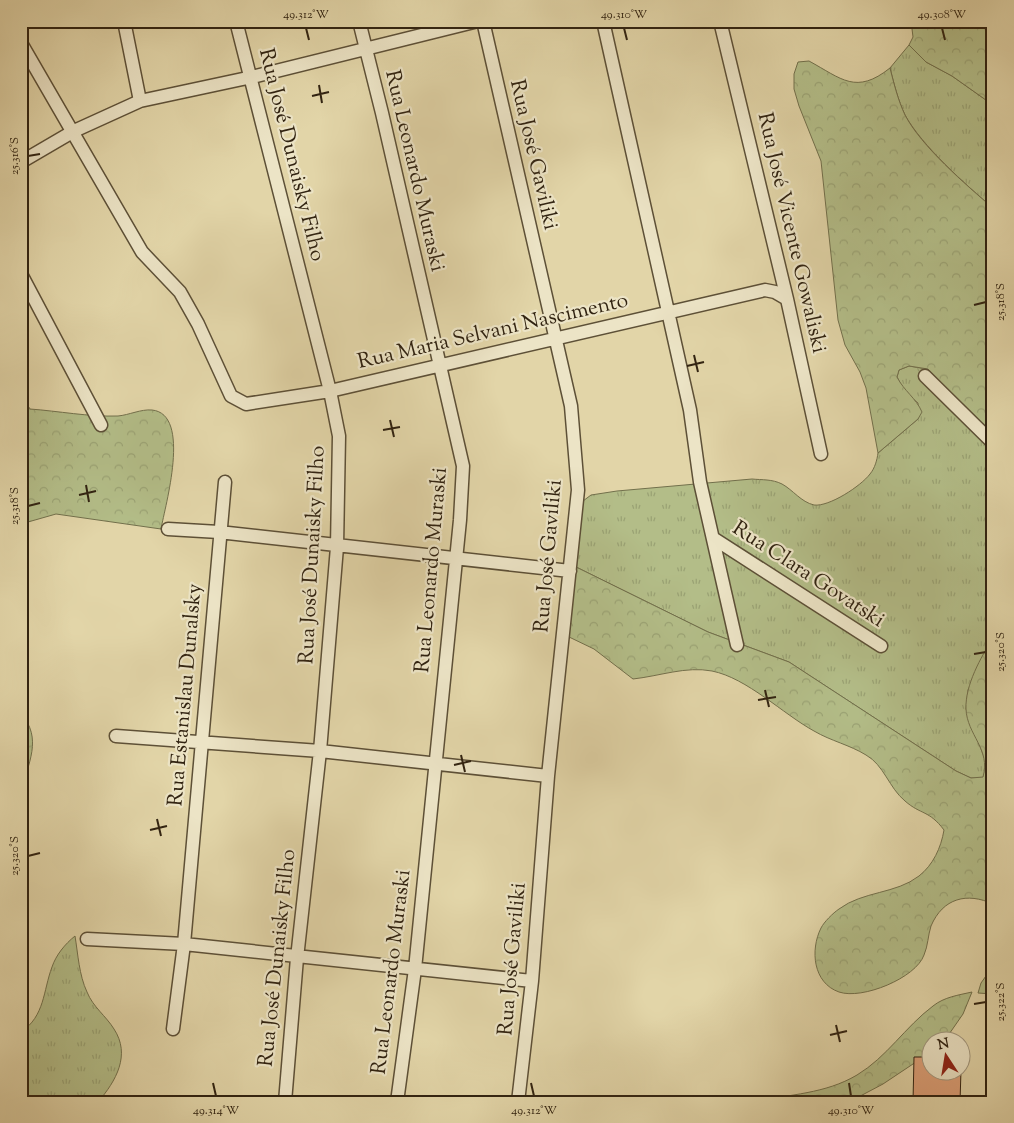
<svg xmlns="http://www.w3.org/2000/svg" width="1014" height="1123" viewBox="0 0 1014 1123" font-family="'Sorts Mill Goudy',serif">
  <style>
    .grass { fill: url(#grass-tufts); stroke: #72704c }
    .forest { fill: url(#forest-crowns); stroke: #72704c }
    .building { fill: #dda078; stroke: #312311 }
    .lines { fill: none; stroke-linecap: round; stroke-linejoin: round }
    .minor-casing { stroke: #5d5037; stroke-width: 15 }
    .minor { stroke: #ece4c6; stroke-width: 12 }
    .ticks { fill: none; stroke: #312311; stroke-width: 2 }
    .labels { text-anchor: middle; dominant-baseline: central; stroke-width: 4.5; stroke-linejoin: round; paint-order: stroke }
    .street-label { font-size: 21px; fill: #312311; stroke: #ece4c6 }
    .neatline { fill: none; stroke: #312311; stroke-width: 2 }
    .ticks-label { font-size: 12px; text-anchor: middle; fill: #312311 }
  </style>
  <defs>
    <pattern id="grass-tufts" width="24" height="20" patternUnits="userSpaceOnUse" patternTransform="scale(1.25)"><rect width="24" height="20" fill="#b3bd88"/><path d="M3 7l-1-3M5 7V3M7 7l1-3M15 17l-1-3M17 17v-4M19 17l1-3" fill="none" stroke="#9aa274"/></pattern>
    <pattern id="forest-crowns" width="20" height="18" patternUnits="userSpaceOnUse" patternTransform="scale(1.25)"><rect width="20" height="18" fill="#b3bd88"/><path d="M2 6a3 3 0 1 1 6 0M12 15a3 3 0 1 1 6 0" fill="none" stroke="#9aa274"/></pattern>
  </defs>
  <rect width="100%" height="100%" fill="#e2d5a8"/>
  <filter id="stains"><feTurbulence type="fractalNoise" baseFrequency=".004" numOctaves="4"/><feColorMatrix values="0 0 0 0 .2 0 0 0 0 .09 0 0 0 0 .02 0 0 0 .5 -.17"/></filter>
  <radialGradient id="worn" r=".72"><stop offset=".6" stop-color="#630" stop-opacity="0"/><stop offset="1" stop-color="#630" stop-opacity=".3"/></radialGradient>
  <path class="grass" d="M 909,45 L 926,62 L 952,76 L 993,105 L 993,208 C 966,185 922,146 905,115 C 898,100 894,84 890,68 Z
    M 909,366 L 927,369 L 988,431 L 993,432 L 993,638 L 968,690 L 966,709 L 987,765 L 983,778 L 971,778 L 956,771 L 789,662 L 708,632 L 572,565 L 579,504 L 591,495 L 617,491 L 752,479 C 762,480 772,479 782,484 C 793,490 801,502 814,505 C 829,507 861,486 870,474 C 875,468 877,460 878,453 L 918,419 L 918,403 L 904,391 L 897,377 L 899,370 Z
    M 75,936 C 78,954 79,975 87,992 C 93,1007 106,1016 114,1029 C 131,1055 116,1081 98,1102 L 21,1102 L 21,1032 C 45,1016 43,991 52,967 C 56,955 65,944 75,936 Z"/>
  <path class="forest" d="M 911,21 L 993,21 L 993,105 L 952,76 L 926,62 L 909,45 L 913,37 Z
    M 809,61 C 842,79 856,95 890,68 C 894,84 898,100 905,115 C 921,146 966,185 993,208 L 993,432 L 988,431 L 928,369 L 909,366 L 899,370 L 897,377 C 904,391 916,398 922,412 L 918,419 L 878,453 L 866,388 L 860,372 L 845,345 L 838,320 L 821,161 L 799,106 L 794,89 L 794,74 L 798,62 Z
    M 21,394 L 30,409 C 58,411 89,417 118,416 C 129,415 141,409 152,410 C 192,414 165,506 161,529 L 56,514 L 21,524 Z
    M 572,565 L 708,632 L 789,662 L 956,771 L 971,778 L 983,777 C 991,749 967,735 966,709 C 965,685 981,657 993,638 L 993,904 C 967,892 943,898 931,926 C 928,935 928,946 924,955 C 916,978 862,1000 839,992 C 813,983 810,950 821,928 C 824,922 833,913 839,909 C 863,891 896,894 919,876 C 933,865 941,848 944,830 C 929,810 921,815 905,801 C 889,788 884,765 866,755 C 850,745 831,741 814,731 C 783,714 747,678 712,671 C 686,666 660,676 633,679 L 594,649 L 567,636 Z
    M 21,714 C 43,738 28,764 21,791 Z
    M 993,966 L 993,994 L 978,993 L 981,983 Z
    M 972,992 L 963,1014 L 945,1040 L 932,1040 L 931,1052 L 883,1084 L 849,1102 L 754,1102 C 790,1094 825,1094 857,1075 C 887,1057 905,1027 933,1006 C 944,997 959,995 972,992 Z"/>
  <path class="building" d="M 914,1057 L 932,1057 L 932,1070 L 961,1070 L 960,1102 L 913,1102 Z"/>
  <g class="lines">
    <defs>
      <path id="minor" d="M 124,21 L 140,101
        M 236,21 L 330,391 L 339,436 L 337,547 L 320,751 L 297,958 L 285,1102
        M 359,21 L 382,113 L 463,466 L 460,520 L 415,969 L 397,1102
        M 483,21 L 571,406 L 578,490 L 548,776 L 532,981 L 518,1102
        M 603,21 L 690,410 L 700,482 L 737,645
        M 720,21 L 787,299 L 821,454
        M 21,43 L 142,252 L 180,292 L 198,324 L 231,396 L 246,404 L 330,391 L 765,290 L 775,292 L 787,299
        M 21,162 L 74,131 L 140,101 L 252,77 L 478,21
        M 21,274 L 101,425
        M 925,376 L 993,443
        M 168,529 L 219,532 L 570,571
        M 713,538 L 881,646
        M 116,736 L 320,751 L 548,776
        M 87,939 L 184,944 L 532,981
        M 173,1029 L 184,944 L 225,482"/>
    </defs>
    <use href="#minor" class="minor-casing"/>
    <use href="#minor" class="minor"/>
  </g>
  <path class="ticks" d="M 306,28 L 309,40M 624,28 L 627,40M 942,28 L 945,40M 319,85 L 322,103M 312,96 L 329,92M 28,156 L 40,154M 974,305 L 986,302M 694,355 L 698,372M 687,366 L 704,362M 390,420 L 394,437M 383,430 L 400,427M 86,485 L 89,502M 79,495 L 96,491M 28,506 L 40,503M 974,654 L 986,652M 765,690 L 769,707M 758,700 L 776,697M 461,755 L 465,772M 454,765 L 471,761M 157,819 L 161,836M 150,830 L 167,826M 28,856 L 40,853M 974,1004 L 986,1002M 836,1025 L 840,1042M 830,1035 L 847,1031M 213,1083 L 216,1096M 531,1083 L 534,1096M 849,1083 L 851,1096"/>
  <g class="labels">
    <g class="street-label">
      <text transform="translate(291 155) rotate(76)">Rua José Dunaisky Filho</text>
      <text transform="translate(533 155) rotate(77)">Rua José Gaviliki</text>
      <text transform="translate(414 171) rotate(77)">Rua Leonardo Muraski</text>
      <text transform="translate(791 233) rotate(77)">Rua José Vicente Gowaliski</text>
      <text transform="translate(493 332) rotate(-13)">Rua Maria Selvani Nascimento</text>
      <text transform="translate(313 555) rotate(-87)">Rua José Dunaisky Filho</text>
      <text transform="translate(549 556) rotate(-85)">Rua José Gaviliki</text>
      <text transform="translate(432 570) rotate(-85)">Rua Leonardo Muraski</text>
      <text transform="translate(808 575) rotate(33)">Rua Clara Govatski</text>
      <text transform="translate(186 695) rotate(-85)">Rua Estanislau Dunalsky</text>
      <text transform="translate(278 958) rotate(-84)">Rua José Dunaisky Filho</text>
      <text transform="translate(513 959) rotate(-85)">Rua José Gaviliki</text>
      <text transform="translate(392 972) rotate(-83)">Rua Leonardo Muraski</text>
    </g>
  </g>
  <rect width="1014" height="1123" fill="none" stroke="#e2d5a8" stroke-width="55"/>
  <g transform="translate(946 1056) rotate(348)"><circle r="24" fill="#ece4c6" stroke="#a1977e"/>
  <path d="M0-4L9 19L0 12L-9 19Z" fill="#8f2418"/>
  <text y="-8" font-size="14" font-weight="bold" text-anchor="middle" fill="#312311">N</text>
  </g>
  <rect x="28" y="28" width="958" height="1068" class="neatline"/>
  <g class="ticks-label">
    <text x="306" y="18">49.312°W</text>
    <text x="624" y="18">49.310°W</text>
    <text x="942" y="18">49.308°W</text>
    <text transform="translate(14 156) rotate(-90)" y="4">25.316°S</text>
    <text transform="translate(1000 302) rotate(-90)" y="4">25.318°S</text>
    <text transform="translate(14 506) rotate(-90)" y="4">25.318°S</text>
    <text transform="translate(1000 652) rotate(-90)" y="4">25.320°S</text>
    <text transform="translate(14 856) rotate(-90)" y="4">25.320°S</text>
    <text transform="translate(1000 1002) rotate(-90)" y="4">25.322°S</text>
    <text x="216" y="1114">49.314°W</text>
    <text x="534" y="1114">49.312°W</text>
    <text x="851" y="1114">49.310°W</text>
  </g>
  <rect width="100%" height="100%" filter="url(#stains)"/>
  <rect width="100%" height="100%" fill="url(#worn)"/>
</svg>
